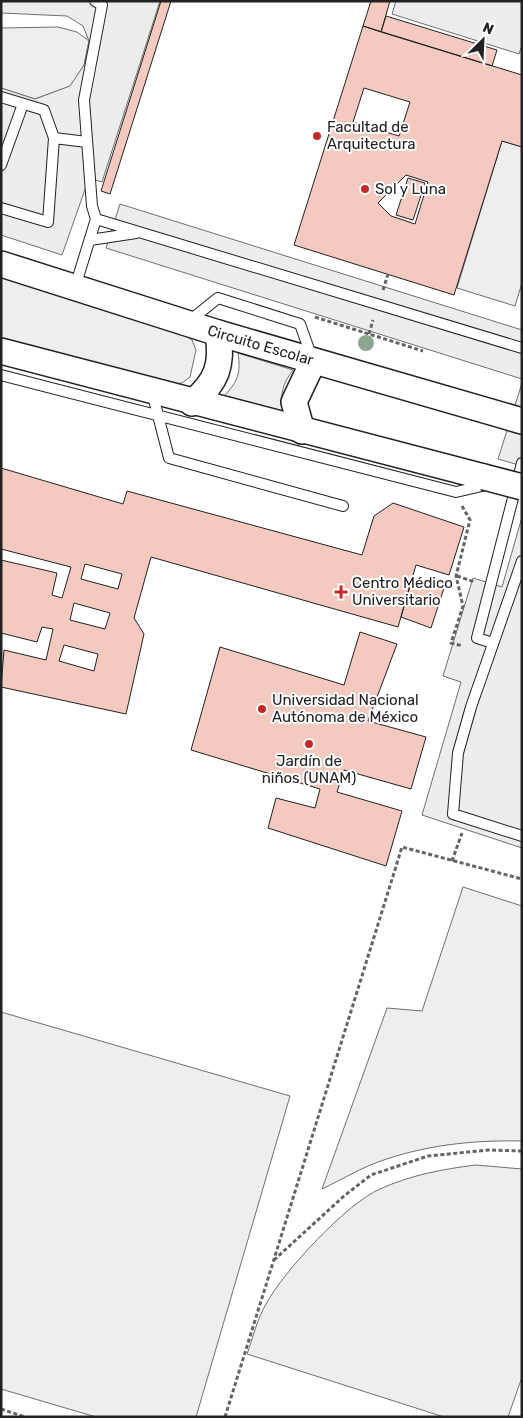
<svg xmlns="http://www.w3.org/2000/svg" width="523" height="1418" viewBox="0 0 523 1418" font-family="Rubik,sans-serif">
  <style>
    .green { fill: #eee; stroke: #6f6f6f }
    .parking { fill: #ededed; stroke: #6f6f6f }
    .building { fill: #f3c9c0; stroke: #222; fill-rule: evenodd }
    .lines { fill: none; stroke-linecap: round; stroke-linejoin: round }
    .service-casing { stroke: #222; stroke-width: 12 }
    .tertiary-casing { stroke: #222; stroke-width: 28 }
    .path { stroke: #646464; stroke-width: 3; stroke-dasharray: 4 2.5; stroke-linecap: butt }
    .service { stroke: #fff; stroke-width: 10 }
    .tertiary { stroke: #fff; stroke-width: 25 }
    .tertiary-bridge-casing { stroke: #222; stroke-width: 28; stroke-linecap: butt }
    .tertiary-bridge { stroke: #fff; stroke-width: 25 }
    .tree { fill: #8da692 }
    .poi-dot { fill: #c62828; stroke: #fff; stroke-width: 2 }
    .labels { text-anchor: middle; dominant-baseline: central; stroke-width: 4; stroke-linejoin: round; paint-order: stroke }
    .poi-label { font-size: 15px; fill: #222; stroke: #fff; text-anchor: start }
    .street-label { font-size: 15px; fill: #222; stroke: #fff }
  </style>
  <rect width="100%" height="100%" fill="#fff"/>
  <path class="green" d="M 58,27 L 77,32 L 89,41 L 84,65 L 71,86 L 35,99 L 1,88 L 1,28 Z
    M 502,141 L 522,147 L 522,283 L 515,306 L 457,288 Z
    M 1,276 L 183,334 L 192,340 L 196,350 L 190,377 L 182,383 L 172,384 L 1,342 Z
    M 238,353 L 293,370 C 283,383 279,395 284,412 L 224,396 C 238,382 241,372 238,353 Z
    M 463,887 L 522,906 L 522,1141 C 472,1140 425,1145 378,1162 C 359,1169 341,1180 322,1189 L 387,1008 L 422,1011 Z
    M 1,1012 L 290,1096 L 196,1417 L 96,1417 L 1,1389 Z
    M 476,1165 L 522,1169 L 522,1377 L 508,1417 L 444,1417 L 247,1354 C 253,1338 257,1319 266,1304 C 283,1272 347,1203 380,1189 C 411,1175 443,1169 476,1165 Z"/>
  <path class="parking" d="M 1,1 L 160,1 L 102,182 L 89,178 L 62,255 L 1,235 L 1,88 L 35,99 L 70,86 L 84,65 L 89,41 L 83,26 L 67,16 L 1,13 Z
    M 396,1 L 522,1 L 522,45 L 519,54 L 392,14 Z
    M 120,204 L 522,330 L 522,379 L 106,248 Z
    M 522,383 L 522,466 L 498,459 Z
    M 522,517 L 522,848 L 422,815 L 461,682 L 443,676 L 473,578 L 502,587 Z"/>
  <path class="building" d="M 161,1 L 171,1 L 110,194 L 101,191 Z
    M 371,1 L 390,1 L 381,32 L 363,26 Z
    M 386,16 L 497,50 L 492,66 L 381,32 Z
    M 363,26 L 522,75 L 522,147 L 502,141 L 454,295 L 294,245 ZM 406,175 L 428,182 L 415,224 L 391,216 L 378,203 Z
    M 364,88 L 410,102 L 399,136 L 353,122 Z
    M 408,178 L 425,183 L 413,220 L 396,215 Z
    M 1,468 L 123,504 L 127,491 L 362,555 L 374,516 L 393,503 L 464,527 L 449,575 L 416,565 L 398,627 L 151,557 L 134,618 L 144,634 L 126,714 L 1,687 L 4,650 L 46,660 L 53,629 L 42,627 L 37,642 L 1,633 L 1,560 L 57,573 L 52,595 L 62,598 L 71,567 L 1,549 ZM 85,564 L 122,574 L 118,589 L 81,579 ZM 74,603 L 110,613 L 105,629 L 70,620 ZM 64,645 L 98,654 L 94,671 L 59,661 Z
    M 412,578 L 444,588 L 431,628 L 401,617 Z
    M 360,632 L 397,644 L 368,721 L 426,737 L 411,789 L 344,770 L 337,792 L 402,811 L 386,866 L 268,828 L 276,798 L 315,808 L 320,789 L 191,750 L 220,647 L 344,685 Z"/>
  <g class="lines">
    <defs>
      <path id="service" d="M 1,97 L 44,110 L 54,138 L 48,222 L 1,208
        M 54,138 L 87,142
        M 1,165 L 23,104
        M 96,219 L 522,348
        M 90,240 L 136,233
        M 75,287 L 96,219 L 92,206 L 84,100 L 102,5 L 95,1
        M 188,322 L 218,298 L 300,324 L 312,358
        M 1,375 L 456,492 L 482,486
        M 152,392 L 169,458 L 343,506
        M 522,561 L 471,707 L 458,753 L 453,814 L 522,836
        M 493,643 L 477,638 L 522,463"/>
      <g id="tertiary">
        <path id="s1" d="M 1,264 L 218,333 L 522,421"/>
        <path d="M 1,351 L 484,477"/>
        <path d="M 192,403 C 217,382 223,365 218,333"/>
        <path d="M 302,431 L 294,402 L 313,362"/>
      </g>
    </defs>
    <use href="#service" class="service-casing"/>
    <use href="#tertiary" class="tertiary-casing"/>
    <path class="path" d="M 383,290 L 388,274
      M 315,317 L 423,351
      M 369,334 L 373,320
      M 462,506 L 470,520 L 456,576 L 463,606 L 451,643 L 463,646
      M 457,576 L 475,582
      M 452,861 L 462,833
      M 274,1260 L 344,1196 L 371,1175 L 428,1156 L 489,1150 L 522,1151
      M 1,1409 L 25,1417
      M 225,1417 L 402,847 L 522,879"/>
    <use href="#service" class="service"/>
    <use href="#tertiary" class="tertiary"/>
    <defs>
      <path id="tertiary-bridge" d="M 484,477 L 522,487"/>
    </defs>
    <use href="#tertiary-bridge" class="tertiary-bridge-casing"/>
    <use href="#tertiary-bridge" class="tertiary-bridge"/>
  </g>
  <circle class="tree" cx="366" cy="343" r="8"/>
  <g class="poi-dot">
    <circle cx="317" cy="136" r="5"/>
    <circle cx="365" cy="189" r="5"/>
    <path d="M338.5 584.5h5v5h5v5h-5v5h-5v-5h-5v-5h5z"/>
    <circle cx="262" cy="709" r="5"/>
    <circle cx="309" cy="744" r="5"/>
  </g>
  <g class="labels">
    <g class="poi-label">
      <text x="327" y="127">Facultad de<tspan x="327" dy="17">Arquitectura</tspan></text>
      <text x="375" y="189">Sol y Luna</text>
      <text x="352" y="583">Centro Médico<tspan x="352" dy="17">Universitario</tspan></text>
      <text x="272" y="700">Universidad Nacional<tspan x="272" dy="17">Autónoma de México</tspan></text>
      <text x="309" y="761" text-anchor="middle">Jardín de<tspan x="309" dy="17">niños (UNAM)</tspan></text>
    </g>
    <g class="street-label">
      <text stroke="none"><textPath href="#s1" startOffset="272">Circuito Escolar</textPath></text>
    </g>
  </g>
  <rect width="523" height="1418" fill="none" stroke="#222222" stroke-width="5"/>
  <g transform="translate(483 40) rotate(24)" stroke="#ffffff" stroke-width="4" paint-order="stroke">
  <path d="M0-4L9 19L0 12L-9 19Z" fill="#222222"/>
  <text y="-8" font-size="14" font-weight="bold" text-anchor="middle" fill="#222222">N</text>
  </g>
</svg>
